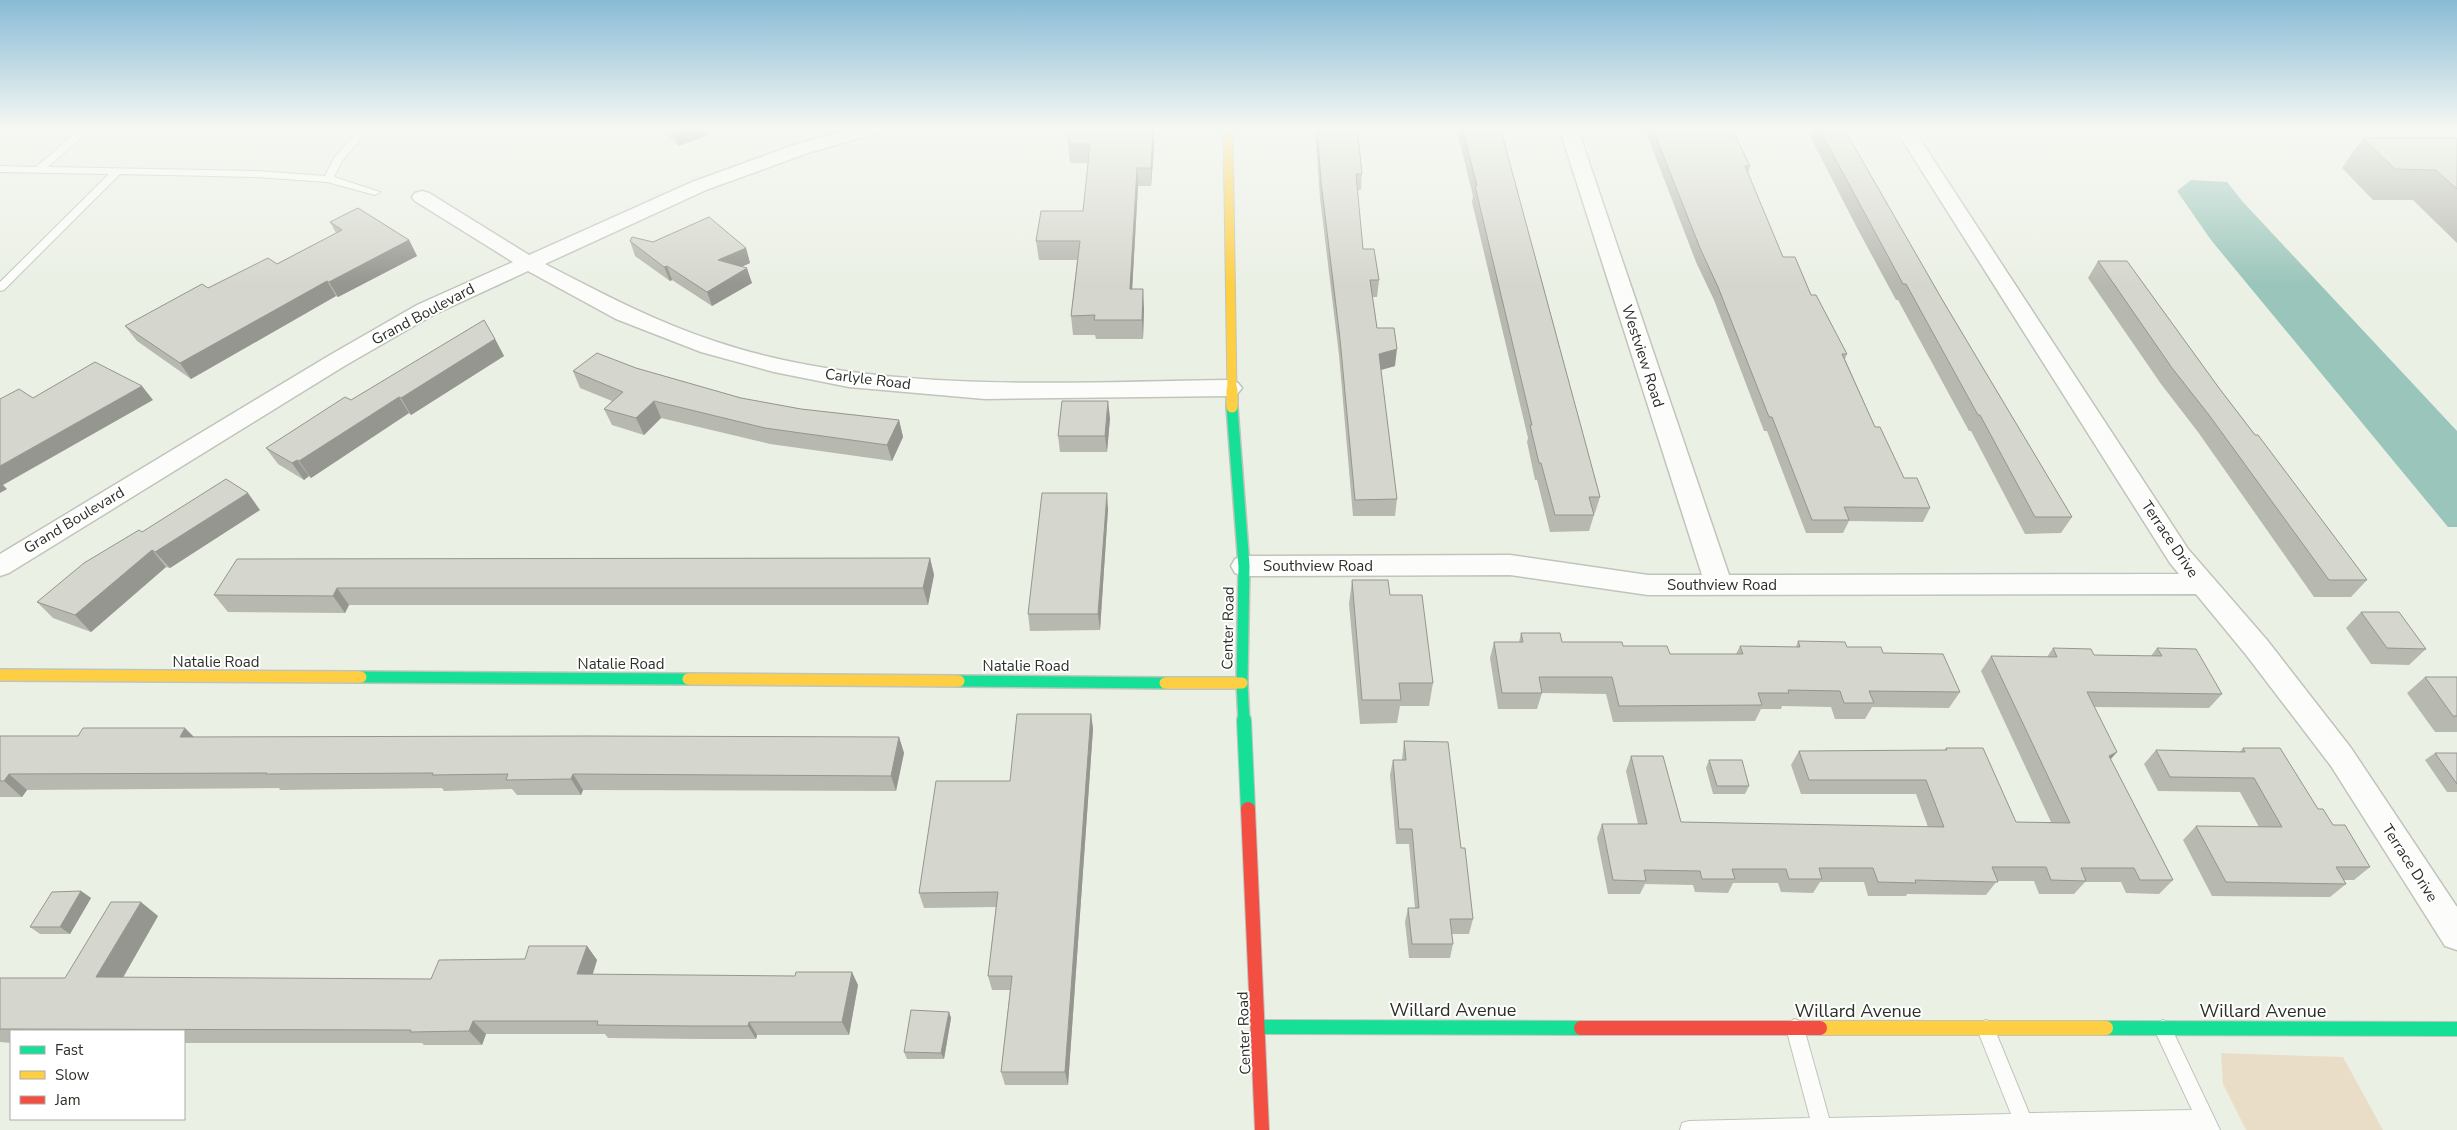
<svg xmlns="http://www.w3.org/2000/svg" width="2457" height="1130" viewBox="0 0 2457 1130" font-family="'Nunito Sans',sans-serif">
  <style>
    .green { fill: #eaddc8 }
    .water { fill: #9ac5ba }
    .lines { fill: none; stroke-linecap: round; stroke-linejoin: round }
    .lane-casing { stroke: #c0c4bb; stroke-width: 2 }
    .street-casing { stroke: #c0c4bb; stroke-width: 3 }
    .fast-far1-casing { stroke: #c0c4bb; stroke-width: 14 }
    .fast-casing { stroke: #c0c4bb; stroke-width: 16 }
    .slow-far2-casing { stroke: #c0c4bb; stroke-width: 11 }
    .slow-far1-casing { stroke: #c0c4bb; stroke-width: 14 }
    .slow-casing { stroke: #c0c4bb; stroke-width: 16 }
    .jam-casing { stroke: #c0c4bb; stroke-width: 16 }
    .lane { fill: #fcfdfb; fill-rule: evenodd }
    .street { fill: #fcfdfb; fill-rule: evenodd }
    .fast-far1 { stroke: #16e098; stroke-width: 11 }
    .fast { stroke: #16e098; stroke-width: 14 }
    .slow-far2 { stroke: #ffcf43; stroke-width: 9 }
    .slow-far1 { stroke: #ffcf43; stroke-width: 11 }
    .slow { stroke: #ffcf43; stroke-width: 14 }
    .jam { stroke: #f24e42; stroke-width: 14 }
    .wall { fill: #b7b8b0 }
    .shaded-wall { fill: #959690 }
    .building { fill: #d5d6cd; stroke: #959690 }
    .labels { text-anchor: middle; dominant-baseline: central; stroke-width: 4; stroke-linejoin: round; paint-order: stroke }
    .street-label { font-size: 15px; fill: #2c2f27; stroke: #fff }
    .near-street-label { font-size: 18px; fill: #2c2f27; stroke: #fff }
  </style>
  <rect width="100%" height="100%" fill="#ebf0e5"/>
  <path class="green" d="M 2221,1053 L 2343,1057 L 2383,1130 L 2246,1130 L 2223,1084 Z"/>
  <path class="water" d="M 2191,180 L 2227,182 L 2243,202 L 2457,431 L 2457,527 L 2448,527 L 2211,240 L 2177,191 Z"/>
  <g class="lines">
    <defs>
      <path id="lane" d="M 83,127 L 93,127 L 48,167 L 257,171 L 325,176 L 334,158 L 362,127 L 372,127 L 342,161 L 334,177 L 380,192 L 375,195 L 327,182 L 257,177 L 120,174 L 4,290 L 0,291 L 0,282 L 109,174 L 0,172 L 0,166 L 36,167 Z
        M 1795,1019 L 1801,1022 L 1804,1028 L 1829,1118 L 2011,1114 L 1977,1029 L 1980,1023 L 1986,1020 L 1992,1023 L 2029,1113 L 2192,1110 L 2154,1029 L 2157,1023 L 2163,1020 L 2169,1023 L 2220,1130 L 1680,1130 L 1682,1123 L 1689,1121 L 1810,1118 L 1786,1028 L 1789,1022 Z"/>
      <path id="street" d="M 858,127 L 886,127 L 884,131 L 808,153 L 706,190 L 545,264 C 601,293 656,322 717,342 C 876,395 1064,382 1230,380 L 1238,383 L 1242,388 L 1238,393 L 1230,396 L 985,399 L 849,387 L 774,372 L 701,352 L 616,319 L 528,271 L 433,315 L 346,365 L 9,573 L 0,576 L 0,554 L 330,355 L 417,305 L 513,262 L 415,201 L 412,197 L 415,193 L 422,191 L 429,193 L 529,255 L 692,182 L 794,145 Z
        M 1559,127 L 1577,127 L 1729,575 L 2179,574 L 2170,563 L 1894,127 L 1912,127 L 2188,549 L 2267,640 L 2351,748 L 2457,907 L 2457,950 L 2445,946 L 2331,766 L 2247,656 L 2196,594 L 1648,595 L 1510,575 L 1244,576 L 1235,573 L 1231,566 L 1235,559 L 1244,556 L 1510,555 L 1648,575 L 1702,575 Z"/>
      <path id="fast-far1" d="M 1232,407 L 1244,566 L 1242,683 L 1244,721
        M 361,677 L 688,679
        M 959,681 L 1165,683"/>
      <path id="fast" d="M 1244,720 L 1248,809
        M 1259,1027 L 1581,1028
        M 2106,1028 L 2457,1029"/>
      <path id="slow-far2" d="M 1228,127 L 1232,392"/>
      <path id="slow-far1" d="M 1232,390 L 1232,407
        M 0,675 L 361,677
        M 688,679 L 959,681
        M 1165,683 L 1242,683"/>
      <path id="slow" d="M 1820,1028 L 2106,1028"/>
      <path id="jam" d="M 1248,809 L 1262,1130
        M 1581,1028 L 1820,1028"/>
    </defs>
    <use href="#lane" class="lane-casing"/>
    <use href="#street" class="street-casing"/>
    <use href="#fast-far1" class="fast-far1-casing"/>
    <use href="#fast" class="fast-casing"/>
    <use href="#slow-far2" class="slow-far2-casing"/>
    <use href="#slow-far1" class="slow-far1-casing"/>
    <use href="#slow" class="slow-casing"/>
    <use href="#jam" class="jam-casing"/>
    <use href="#lane" class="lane"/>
    <use href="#street" class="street"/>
    <use href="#fast-far1" class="fast-far1"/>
    <use href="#fast" class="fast"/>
    <use href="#slow-far2" class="slow-far2"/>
    <use href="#slow-far1" class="slow-far1"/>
    <use href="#slow" class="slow"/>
    <use href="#jam" class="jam"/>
  </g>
  <path class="wall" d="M 658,127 L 703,127 L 706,136 L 678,146 Z
    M 1070,127 L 1151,127 L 1151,130 L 1153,130 L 1154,148 L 1151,186 L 1138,186 L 1132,289 L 1144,309 L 1143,339 L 1096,339 L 1095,335 L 1073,335 L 1071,316 L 1077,260 L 1039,260 L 1036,241 L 1083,211 L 1088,163 L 1070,163 L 1068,144 Z
    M 1315,127 L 1357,127 L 1362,174 L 1361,190 L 1357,190 L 1363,249 L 1379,280 L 1377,297 L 1372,297 L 1377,328 L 1395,366 L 1381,370 L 1397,499 L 1395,516 L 1353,516 L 1339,355 L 1320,198 Z
    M 1456,127 L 1500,127 L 1600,497 L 1595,513 L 1594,513 L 1594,515 L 1589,531 L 1550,532 L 1537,480 L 1535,480 L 1527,442 L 1528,438 L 1472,202 L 1473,196 Z
    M 1644,127 L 1731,127 L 1750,166 L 1748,173 L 1783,257 L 1811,295 L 1847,354 L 1845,359 L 1875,427 L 1904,478 L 1930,508 L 1923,522 L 1849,521 L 1843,533 L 1806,533 L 1767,431 L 1764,431 L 1714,300 L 1696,262 Z
    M 1813,127 L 1843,127 L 1943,301 L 2072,517 L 2061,533 L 2025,534 L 1971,431 L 1969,431 L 1898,300 L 1896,300 L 1856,226 L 1810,136 Z
    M 2363,138 L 2457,138 L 2457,243 L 2413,200 L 2373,200 L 2342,168 Z
    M 330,222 L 409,240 L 417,256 L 338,297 L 336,296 L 191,379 L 137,341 L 125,326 L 208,288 L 277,264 L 336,233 Z
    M 630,241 L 746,248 L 750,263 L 741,267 L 752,283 L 712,306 L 672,280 L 670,281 L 635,256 Z
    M 2098,261 L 2219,388 L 2367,580 L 2351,597 L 2314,597 L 2198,432 L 2161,384 L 2088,278 Z
    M 495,339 L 504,356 L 411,415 L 409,413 L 311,478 L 309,476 L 304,480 L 278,464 L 266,448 L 351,400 Z
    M 636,368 L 741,398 L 801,409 L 899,420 L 903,437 L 892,461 L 770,444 L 661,418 L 644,435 L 612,425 L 604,409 L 612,401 L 580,388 L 573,371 Z
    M 1110,418 L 1107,452 L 1060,452 L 1058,436 Z
    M 1108,509 L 1100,630 L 1030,631 L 1028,614 Z
    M 260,510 L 170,568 L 166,567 L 91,632 L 53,618 L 37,602 L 142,532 Z
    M 930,558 L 934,575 L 928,605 L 349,605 L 345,613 L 228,612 L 214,595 L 237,559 Z
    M 1352,580 L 1390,595 L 1433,683 L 1429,706 L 1400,706 L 1397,723 L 1360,724 L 1349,604 Z
    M 2361,612 L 2426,649 L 2409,665 L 2371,664 L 2346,628 Z
    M 1521,633 L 1562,642 L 1623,646 L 1670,654 L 1736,654 L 1740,646 L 1796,647 L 1798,641 L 1847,647 L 1883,653 L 1960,692 L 1949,708 L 1872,707 L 1865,719 L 1835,719 L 1831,707 L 1782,706 L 1781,709 L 1761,709 L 1755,721 L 1613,722 L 1606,694 L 1542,693 L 1537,709 L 1498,709 L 1490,658 L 1494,642 L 1519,642 Z
    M 2053,648 L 2094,655 L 2151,656 L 2157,648 L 2222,694 L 2209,708 L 2094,707 L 2117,752 L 2110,759 L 2173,880 L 2159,894 L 2126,893 L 2121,882 L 2085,882 L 2074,894 L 2039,894 L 2034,881 L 1997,881 L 1986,895 L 1907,894 L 1906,896 L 1868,896 L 1864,882 L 1820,882 L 1813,893 L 1781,892 L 1778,883 L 1733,883 L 1728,893 L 1695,892 L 1693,885 L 1645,884 L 1640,894 L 1608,894 L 1597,838 L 1602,824 L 1638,824 L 1626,771 L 1631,756 L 1681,822 L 1928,827 L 1916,794 L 1801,794 L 1791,765 L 1799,751 L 1944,751 L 1946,748 L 2016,822 L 2051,822 L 1981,671 L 1991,656 L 2047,657 Z
    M 2425,677 L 2457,677 L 2457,732 L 2435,732 L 2407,693 Z
    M 1091,714 L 1093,729 L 1068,1085 L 1005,1085 L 1001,1072 L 1010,990 L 992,990 L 988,976 L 996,907 L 924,908 L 919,893 L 1010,781 Z
    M 0,736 L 194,737 L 899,737 L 904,753 L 896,791 L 583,790 L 581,795 L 517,795 L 512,789 L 444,791 L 442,788 L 280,790 L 279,788 L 27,790 L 22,797 L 0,797 Z
    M 1404,741 L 1461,848 L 1473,919 L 1469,934 L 1452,934 L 1453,944 L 1450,958 L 1409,958 L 1405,922 L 1408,908 L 1415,908 L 1409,844 L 1396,844 L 1390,775 L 1393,760 L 1402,760 Z
    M 2243,748 L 2318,809 L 2333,825 L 2370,867 L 2354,880 L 2344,880 L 2346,884 L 2330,897 L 2212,896 L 2183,840 L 2196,826 L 2259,827 L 2240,792 L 2158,791 L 2144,764 L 2156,750 L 2240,752 Z
    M 2435,753 L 2457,753 L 2457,792 L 2447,792 L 2425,760 Z
    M 1709,760 L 1749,786 L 1745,794 L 1713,794 L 1706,768 Z
    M 81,891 L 91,898 L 70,934 L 40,934 L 30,927 Z
    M 158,916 L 123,978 L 431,979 L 525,959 L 587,946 L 597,960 L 593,974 L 858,985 L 849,1035 L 757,1035 L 756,1039 L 700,1039 L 608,1038 L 605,1034 L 486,1034 L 482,1045 L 424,1045 L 422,1043 L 184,1043 L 184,1031 L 11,1031 L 11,1043 L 0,1042 L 0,978 L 65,978 Z
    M 949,1012 L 951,1018 L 944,1059 L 907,1059 L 904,1052 Z"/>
  <path class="shaded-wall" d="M 683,127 L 703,127 L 706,136 L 678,146 L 673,130 Z
    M 1153,130 L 1154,148 L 1151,186 L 1151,168 Z
    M 1137,168 L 1138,186 L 1131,309 L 1130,289 Z
    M 409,240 L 417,256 L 338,297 L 329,282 Z
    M 746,248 L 750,263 L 723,275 L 718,260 Z
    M 667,266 L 672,280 L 670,281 L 664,267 Z
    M 747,268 L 752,283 L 712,306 L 707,292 Z
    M 327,281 L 336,296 L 191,379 L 180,363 Z
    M 1143,289 L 1144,309 L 1143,339 L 1142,320 Z
    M 495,339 L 504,356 L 411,415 L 401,398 Z
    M 1397,349 L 1395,366 L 1377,371 L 1379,354 Z
    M 142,386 L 153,400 L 3,485 L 7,489 L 0,493 L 0,466 Z
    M 399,397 L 409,413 L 311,478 L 299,461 Z
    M 654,401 L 661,418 L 644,435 L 636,418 Z
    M 1108,401 L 1110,418 L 1107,452 L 1105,436 Z
    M 899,420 L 903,437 L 892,461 L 887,445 Z
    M 297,460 L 309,476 L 304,480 L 292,463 Z
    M 248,493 L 260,510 L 170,568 L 155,552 Z
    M 1107,493 L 1108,509 L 1100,630 L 1098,614 Z
    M 152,550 L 166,567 L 91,632 L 75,615 Z
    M 930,558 L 934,575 L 928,605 L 923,588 Z
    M 337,588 L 349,605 L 345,613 L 333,596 Z
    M 1091,714 L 1093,729 L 1068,1085 L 1065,1072 Z
    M 185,728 L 201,744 L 180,737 Z
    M 899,737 L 904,753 L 896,791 L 891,776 Z
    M 2117,752 L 2105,766 L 2109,756 Z
    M 9,774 L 27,790 L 22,797 L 4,781 Z
    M 573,774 L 583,790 L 581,795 L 571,779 Z
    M 81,891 L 91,898 L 70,934 L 60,927 Z
    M 141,902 L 158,916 L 115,991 L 96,977 Z
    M 587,946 L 597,960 L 588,988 L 577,974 Z
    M 852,972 L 858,985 L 849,1035 L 842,1022 Z
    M 949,1012 L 951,1018 L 944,1059 L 941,1053 Z
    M 473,1021 L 486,1034 L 482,1045 L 469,1031 Z
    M 749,1022 L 757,1035 L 756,1039 L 748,1026 Z"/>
  <path class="building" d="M 669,127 L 683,127 L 673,130 Z
    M 1070,127 L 1149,127 L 1149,130 L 1153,130 L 1151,168 L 1137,168 L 1130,289 L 1143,289 L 1142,320 L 1094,320 L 1095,315 L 1071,316 L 1080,241 L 1036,241 L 1041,211 L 1083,211 L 1090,144 L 1068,144 Z
    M 1317,127 L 1357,127 L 1362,174 L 1356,174 L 1363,249 L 1374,249 L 1379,280 L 1370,280 L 1377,328 L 1394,328 L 1397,349 L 1379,354 L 1397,499 L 1355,500 L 1340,339 L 1321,182 Z
    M 1462,127 L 1500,127 L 1600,497 L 1589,497 L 1594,515 L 1555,515 L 1541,463 L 1539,463 L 1530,425 L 1532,425 L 1475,186 L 1477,186 Z
    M 1652,127 L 1731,127 L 1750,166 L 1745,166 L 1783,257 L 1795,257 L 1811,295 L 1816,295 L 1847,354 L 1842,354 L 1875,427 L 1880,427 L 1904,478 L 1917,478 L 1930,508 L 1844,507 L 1849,520 L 1812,520 L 1772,417 L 1769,417 L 1718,287 L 1700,248 Z
    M 1818,127 L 1843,127 L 1943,301 L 2072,517 L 2035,517 L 1980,415 L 1978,415 L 1906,284 L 1903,284 L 1863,210 Z
    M 2363,138 L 2457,138 L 2457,189 L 2436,170 L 2395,169 Z
    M 358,208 L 409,240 L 329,282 L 327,281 L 180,363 L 125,326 L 202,284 L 208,288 L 268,258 L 277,264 L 342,230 L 330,222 Z
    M 709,217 L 746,248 L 718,260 L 747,268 L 707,292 L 667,266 L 664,267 L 630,241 L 632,237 L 653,242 Z
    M 2098,261 L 2127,261 L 2219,388 L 2255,435 L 2258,435 L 2367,580 L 2329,580 L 2209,415 L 2172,368 Z
    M 484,320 L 495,339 L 401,398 L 399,397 L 299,461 L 297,460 L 292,463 L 266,448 L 345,397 L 351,400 Z
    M 597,353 L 636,368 L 741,398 L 801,409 L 899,420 L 887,445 L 765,428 L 654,401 L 636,418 L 604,409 L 623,392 L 573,371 Z
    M 95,362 L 142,386 L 0,466 L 0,399 L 19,389 L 33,398 Z
    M 1062,401 L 1108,401 L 1105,436 L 1058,436 Z
    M 226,479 L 248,493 L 155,552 L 152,550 L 75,615 L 37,602 L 84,563 L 139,530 L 142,532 Z
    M 1042,493 L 1107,493 L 1098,614 L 1028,614 Z
    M 930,558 L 923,588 L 337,588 L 333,596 L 214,595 L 237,559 Z
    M 1352,580 L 1388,580 L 1390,595 L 1422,595 L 1433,683 L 1399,683 L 1401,700 L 1362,700 Z
    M 2361,612 L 2399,612 L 2426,649 L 2387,648 Z
    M 1521,633 L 1560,633 L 1562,642 L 1622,642 L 1623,646 L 1667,646 L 1670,654 L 1743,654 L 1740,646 L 1800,647 L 1798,641 L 1845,642 L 1847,647 L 1881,647 L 1883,653 L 1943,654 L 1960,692 L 1869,691 L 1874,703 L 1844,703 L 1840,691 L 1788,690 L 1789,693 L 1758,693 L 1762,705 L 1619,706 L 1612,677 L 1539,677 L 1542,693 L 1502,693 L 1494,642 L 1523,642 Z
    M 2053,648 L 2091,649 L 2094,655 L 2162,656 L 2157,648 L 2196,649 L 2222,694 L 2087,692 L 2117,752 L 2109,756 L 2173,880 L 2140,880 L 2134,868 L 2081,868 L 2086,881 L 2051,880 L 2046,867 L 1992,867 L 1998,882 L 1915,880 L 1916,883 L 1878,882 L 1873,868 L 1819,868 L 1822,879 L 1789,879 L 1786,869 L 1732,869 L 1735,879 L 1702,879 L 1700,871 L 1644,870 L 1646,881 L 1613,880 L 1602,824 L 1647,824 L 1631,756 L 1663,756 L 1681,822 L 1944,827 L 1926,780 L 1809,780 L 1799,751 L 1947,750 L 1946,748 L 1983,748 L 2016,822 L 2070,823 L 1991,656 L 2057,657 Z
    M 2425,677 L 2457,677 L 2457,716 L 2453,716 Z
    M 1017,714 L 1091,714 L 1065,1072 L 1001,1072 L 1012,976 L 988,976 L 998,892 L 919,893 L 936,781 L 1010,781 Z
    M 83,728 L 185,728 L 180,737 L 587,736 L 899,737 L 891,776 L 573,774 L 571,779 L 506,780 L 508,774 L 432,775 L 433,773 L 266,774 L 267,773 L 9,774 L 4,781 L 0,781 L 0,736 L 78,736 Z
    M 1404,741 L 1448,742 L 1461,848 L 1465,848 L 1473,919 L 1450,919 L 1453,944 L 1412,944 L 1408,908 L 1419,908 L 1412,829 L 1399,829 L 1393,760 L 1406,760 Z
    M 2243,748 L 2280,748 L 2318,809 L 2323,809 L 2333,825 L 2345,825 L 2370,867 L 2336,867 L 2346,884 L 2226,882 L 2196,826 L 2282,827 L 2254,778 L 2170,777 L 2156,750 L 2245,752 Z
    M 2435,753 L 2457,753 L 2457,784 Z
    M 1709,760 L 1742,760 L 1749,786 L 1717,786 Z
    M 81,891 L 60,927 L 30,927 L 52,892 Z
    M 111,902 L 141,902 L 96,977 L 431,979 L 439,960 L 525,959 L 529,946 L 587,946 L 577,974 L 795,976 L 796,972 L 852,972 L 842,1022 L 749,1022 L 748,1026 L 690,1026 L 597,1025 L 598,1021 L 473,1021 L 469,1031 L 410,1032 L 411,1030 L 0,1029 L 0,978 L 65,978 Z
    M 911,1010 L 949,1012 L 941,1053 L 904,1052 Z"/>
  <linearGradient id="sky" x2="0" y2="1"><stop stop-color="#89bbd6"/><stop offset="0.45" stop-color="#f6f8f3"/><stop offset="1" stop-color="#f6f8f3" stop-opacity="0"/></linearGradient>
  <rect width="2457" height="285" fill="url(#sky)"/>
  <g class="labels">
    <g class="street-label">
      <text transform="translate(423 314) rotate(-28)">Grand Boulevard</text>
      <text transform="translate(1643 356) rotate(72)">Westview Road</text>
      <text transform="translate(868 379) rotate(7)">Carlyle Road</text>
      <text transform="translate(74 520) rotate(-31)">Grand Boulevard</text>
      <text transform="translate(2170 539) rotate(56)">Terrace Drive</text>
      <text x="1318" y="566">Southview Road</text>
      <text x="1722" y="585">Southview Road</text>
      <text transform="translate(1228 628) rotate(-89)">Center Road</text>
      <text x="216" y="662">Natalie Road</text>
      <text x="621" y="664">Natalie Road</text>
      <text x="1026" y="666">Natalie Road</text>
      <text transform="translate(2410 863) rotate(57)">Terrace Drive</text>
      <text transform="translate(1244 1033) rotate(-92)">Center Road</text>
    </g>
    <g class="near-street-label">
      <text x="1453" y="1010">Willard Avenue</text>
      <text x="1858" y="1011">Willard Avenue</text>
      <text x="2263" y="1011">Willard Avenue</text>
    </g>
  </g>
  <rect x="10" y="1030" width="175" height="90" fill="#ffffff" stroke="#abaca9"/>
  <rect x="20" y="1046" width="25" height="8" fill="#16e098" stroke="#abaca9"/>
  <text x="55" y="1055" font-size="15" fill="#2c2f27">Fast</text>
  <rect x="20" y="1071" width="25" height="8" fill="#ffcf43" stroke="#abaca9"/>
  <text x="55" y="1080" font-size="15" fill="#2c2f27">Slow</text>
  <rect x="20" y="1096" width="25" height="8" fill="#f24e42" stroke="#abaca9"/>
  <text x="55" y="1105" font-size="15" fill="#2c2f27">Jam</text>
</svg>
